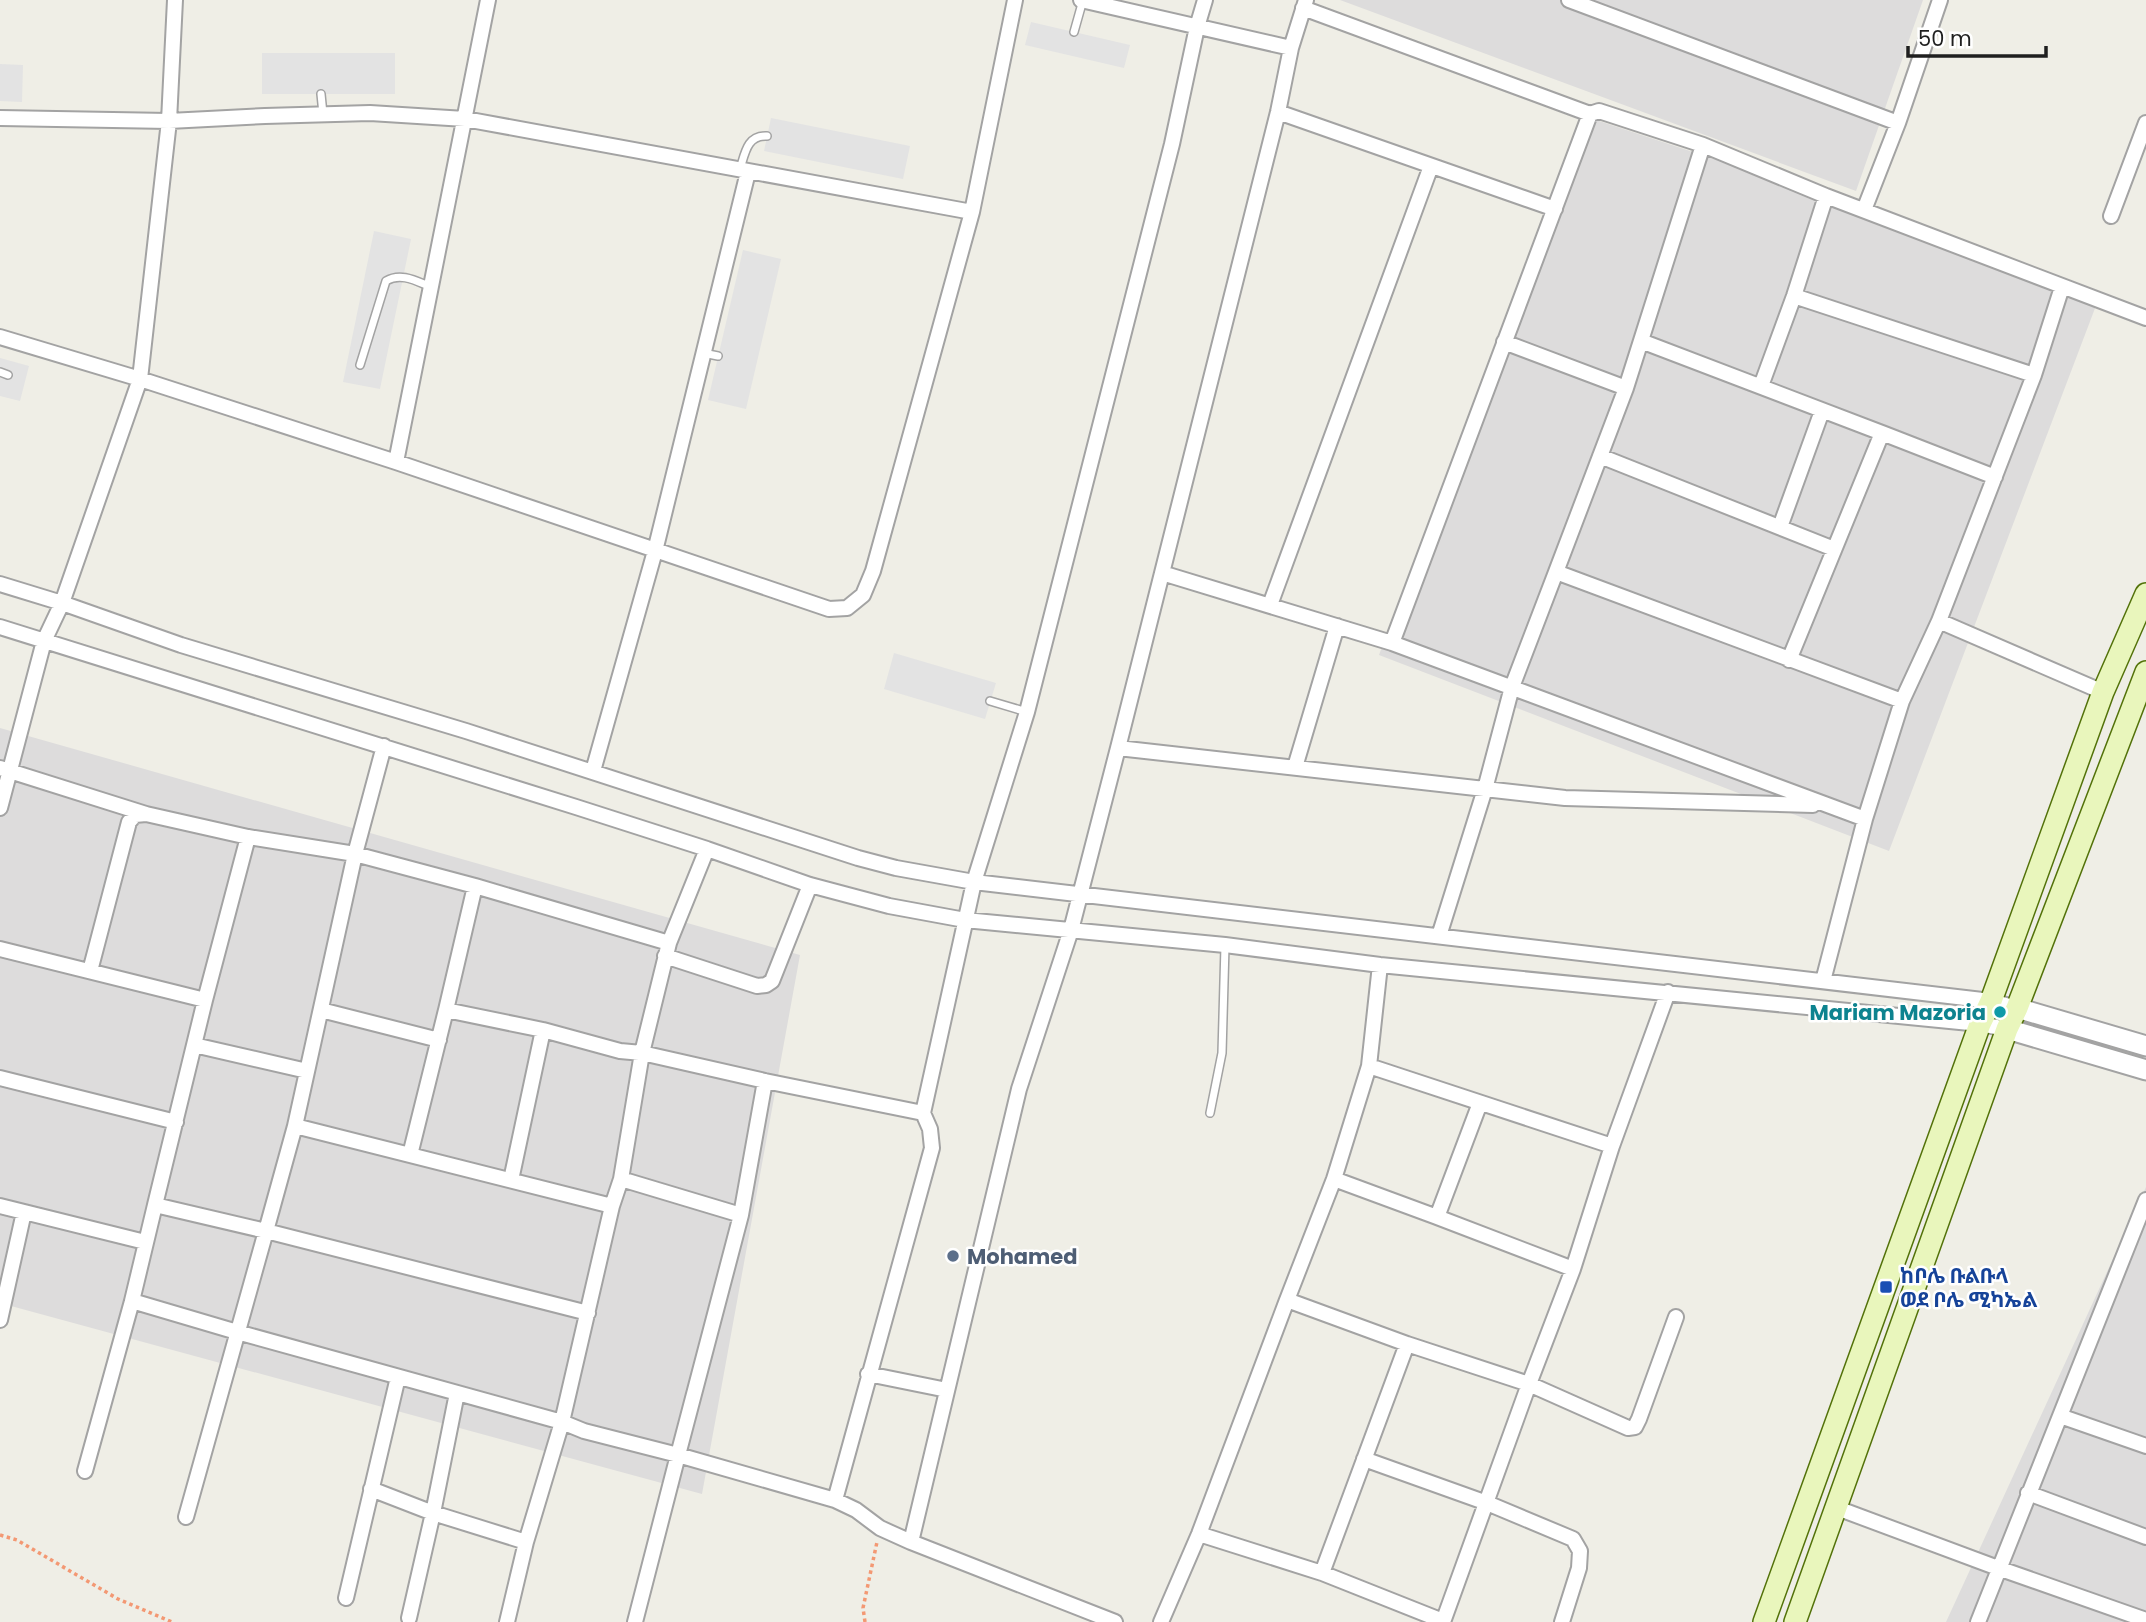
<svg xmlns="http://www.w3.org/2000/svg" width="2146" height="1622" viewBox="0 0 2146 1622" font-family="Poppins,'Noto Sans Ethiopic',sans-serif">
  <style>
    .residential { fill: #dddcdc }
    .parking { fill: #e3e3e3 }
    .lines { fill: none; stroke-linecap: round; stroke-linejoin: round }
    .service-casing { stroke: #a3a3a3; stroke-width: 10 }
    .minor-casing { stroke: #a3a3a3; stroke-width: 18 }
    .tertiary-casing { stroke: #a3a3a3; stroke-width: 23 }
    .secondary-casing { stroke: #53720a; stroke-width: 24 }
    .path { stroke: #f39873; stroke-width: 3.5; stroke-dasharray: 3.5 3.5; stroke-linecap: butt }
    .service { stroke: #fff; stroke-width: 7 }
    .minor { stroke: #fff; stroke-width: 14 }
    .tertiary { stroke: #fff; stroke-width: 19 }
    .secondary { stroke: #e9f6bc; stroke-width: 21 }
    .culture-dot { fill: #0f9aa8; stroke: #fff; stroke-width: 2.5 }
    .service-dot { fill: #5c6f8a; stroke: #fff; stroke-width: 2.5 }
    .transit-dot { fill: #1a4fb4; stroke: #fff; stroke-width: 2.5 }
    .labels { text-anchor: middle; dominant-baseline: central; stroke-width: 5; stroke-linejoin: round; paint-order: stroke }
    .culture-label { font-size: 21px; font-weight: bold; fill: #0d838f; stroke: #fff; text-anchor: end }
    .service-label { font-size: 21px; font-weight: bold; fill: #4e5e75; stroke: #fff; text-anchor: start }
    .transit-label { font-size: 21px; font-weight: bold; fill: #164399; stroke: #fff; text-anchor: start }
  </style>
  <rect width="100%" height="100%" fill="#efeee6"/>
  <path class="residential" d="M 1340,0 L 1923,0 L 1856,191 Z
    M 1581,115 L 1872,211 L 2097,303 L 1889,851 L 1379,655 Z
    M 0,728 L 800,955 L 702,1494 L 0,1303 Z
    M 2146,1187 L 2146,1622 L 1946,1622 Z"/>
  <path class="parking" d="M 1031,22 L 1130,45 L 1124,68 L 1025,45 Z
    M 262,53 L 395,53 L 395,94 L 262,94 Z
    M 0,64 L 23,65 L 22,102 L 0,101 Z
    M 771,118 L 910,146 L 903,179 L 764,151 Z
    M 374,231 L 411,239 L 380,389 L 343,382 Z
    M 743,250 L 781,259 L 746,409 L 708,400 Z
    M 0,358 L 29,366 L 20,401 L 0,396 Z
    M 894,653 L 996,683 L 985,719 L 884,689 Z"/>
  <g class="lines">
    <defs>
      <path id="service" d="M 1074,32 L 1083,0
        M 321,94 L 323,114
        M 740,169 C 745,153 747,135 767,136
        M 703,353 L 718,356
        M 360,365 L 386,281 C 401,272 416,281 431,287
        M 0,372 L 8,375
        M 990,701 L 1027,712
        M 1210,1113 L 1222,1053 L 1225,946"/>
      <path id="minor" d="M 1081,0 L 1291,48
        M 1569,0 L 1898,123
        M 1303,8 L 1590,114
        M 1278,112 L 1555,209
        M 0,118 L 169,121 L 265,116 L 370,113 L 465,119 L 972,212
        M 1703,145 L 1626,388 L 1556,572 L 1902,701
        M 1864,210 L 1898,123 L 1940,0
        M 2111,216 L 2146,123
        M 1794,296 L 2034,375
        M 0,337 L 140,379 L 396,462 L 829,609 L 847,608 L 863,595 L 873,571 L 972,212 L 1015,0
        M 1641,341 L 1882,433
        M 1504,342 L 1626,388
        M 1761,386 L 1794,296 L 1826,196
        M 1600,456 L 1834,549
        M 396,462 L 488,0
        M 1780,527 L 1822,411
        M 1162,573 L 1392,643
        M 0,584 L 62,603 L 181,645 L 466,731 L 858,858 L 896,868 L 974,882 L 1991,1001 L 2017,1008
        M 1270,605 L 1431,166
        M 1939,621 L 2034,375 L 2062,287
        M 0,627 L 576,807 L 707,849 L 810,885 L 889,906 L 965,920 L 1225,945 L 1380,965 L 1980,1024 L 2007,1029
        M 1789,660 L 1882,433 L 1995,477
        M 2103,692 L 1939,621 L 1902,701 L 1865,819 L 1392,643 L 1590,114 L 1599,111 L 1703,145 L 1826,196 L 2146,318
        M 384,746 L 355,854 L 475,886 L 669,943 L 642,1053 L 765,1081 L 923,1113
        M 1118,748 L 1565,798 L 1813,805
        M 1295,767 L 1337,626
        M 0,768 L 146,814
        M 593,771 L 655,551 L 748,172
        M 0,808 L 44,641 L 62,603 L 140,379 L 169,121 L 175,0
        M 475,886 L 446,1010 L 543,1030 L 620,1051 L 642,1053 L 621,1179 L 741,1215
        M 1439,936 L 1485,789 L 1512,687 L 1556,572
        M 669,943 L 707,849
        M 0,949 L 205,1000
        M 665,956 L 757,986 L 766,985 L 772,981 L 810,885
        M 90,971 L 129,822 L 135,815 L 146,814 L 248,837 L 355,854 L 295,1126 L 266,1231 L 155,1205 L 132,1301 L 237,1332 L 562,1422 L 526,1542 L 433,1513 L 371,1489
        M 1823,981 L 1865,819
        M 321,1010 L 439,1040
        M 194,1045 L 307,1071
        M 1369,1066 L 1612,1146
        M 0,1078 L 176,1122
        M 765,1081 L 741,1215 L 678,1455 L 835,1500 L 856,1510 L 880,1528 L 911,1542 L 1115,1622
        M 295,1126 L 612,1206
        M 410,1155 L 446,1010
        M 621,1179 L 612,1206 L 562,1422 L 584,1431 L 678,1455 L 635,1622
        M 1334,1179 L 1437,1217 L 1480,1103
        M 511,1180 L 543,1030
        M 155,1205 L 205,1000 L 248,837
        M 0,1206 L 145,1242
        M 1437,1217 L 1573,1269
        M 1287,1300 L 1334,1179 L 1369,1066 L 1380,965
        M 0,1320 L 24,1212
        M 868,1374 L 947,1390
        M 2060,1416 L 2146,1446
        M 1364,1459 L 1487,1503 L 1573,1539 L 1580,1551 L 1579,1568 L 1562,1622
        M 85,1471 L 132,1301
        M 2028,1493 L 2146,1537
        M 835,1500 L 932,1148 L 930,1129 L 923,1113 L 974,882 L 1027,712 L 1172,144 L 1197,27 L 1205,0
        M 1837,1508 L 1998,1568 L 2146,1620
        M 186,1517 L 266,1231 L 588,1313
        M 1199,1534 L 1322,1573 L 1407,1344
        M 911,1542 L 1019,1089 L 1071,930 L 1118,748 L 1278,112 L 1291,48 L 1306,0
        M 1322,1573 L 1443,1621
        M 346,1598 L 398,1377
        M 409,1618 L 433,1513 L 457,1393
        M 507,1622 L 526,1542
        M 1161,1622 L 1199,1534 L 1287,1300 L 1407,1344 L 1529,1384 L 1573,1269 L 1612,1146 L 1668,992
        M 1443,1622 L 1529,1384 L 1628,1428 L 1635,1427 L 1639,1419 L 1676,1317
        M 1978,1622 L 2146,1200"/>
      <path id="tertiary" d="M 2017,1008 L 2146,1046
        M 2007,1029 L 2146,1070"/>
      <path id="secondary" d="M 1764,1622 L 1980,1024 L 1991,1001 L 2103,692 L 2146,594
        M 1795,1622 L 2007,1029 L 2017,1008 L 2146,672"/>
    </defs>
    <use href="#service" class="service-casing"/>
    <use href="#minor" class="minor-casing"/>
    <use href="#tertiary" class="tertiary-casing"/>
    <use href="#secondary" class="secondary-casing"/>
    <path class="path" d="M 0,1535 L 17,1540 L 118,1599 L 172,1622
      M 865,1622 L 863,1608 L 877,1542"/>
    <use href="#service" class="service"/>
    <use href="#minor" class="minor"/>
    <use href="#tertiary" class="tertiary"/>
    <use href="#secondary" class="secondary"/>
  </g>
  <circle class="culture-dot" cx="2000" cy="1012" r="7"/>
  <circle class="service-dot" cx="953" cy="1256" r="7"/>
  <rect class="transit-dot" x="1879" y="1280" width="14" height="14" rx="3.5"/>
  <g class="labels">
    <g class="culture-label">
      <text x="1986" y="1012">Mariam Mazoria</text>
    </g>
    <g class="service-label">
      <text x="967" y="1256">Mohamed</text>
    </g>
    <g class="transit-label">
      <text x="1900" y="1275">ከቦሌ ቡልቡላ<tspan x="1900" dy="24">ወደ ቦሌ ሚካኤል</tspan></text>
    </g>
  </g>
  <path d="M1908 46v10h138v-10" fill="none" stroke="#1f1f1f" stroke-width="3.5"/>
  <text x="1918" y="46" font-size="21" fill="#1f1f1f" stroke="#ffffff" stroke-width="5" paint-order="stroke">50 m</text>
</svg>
